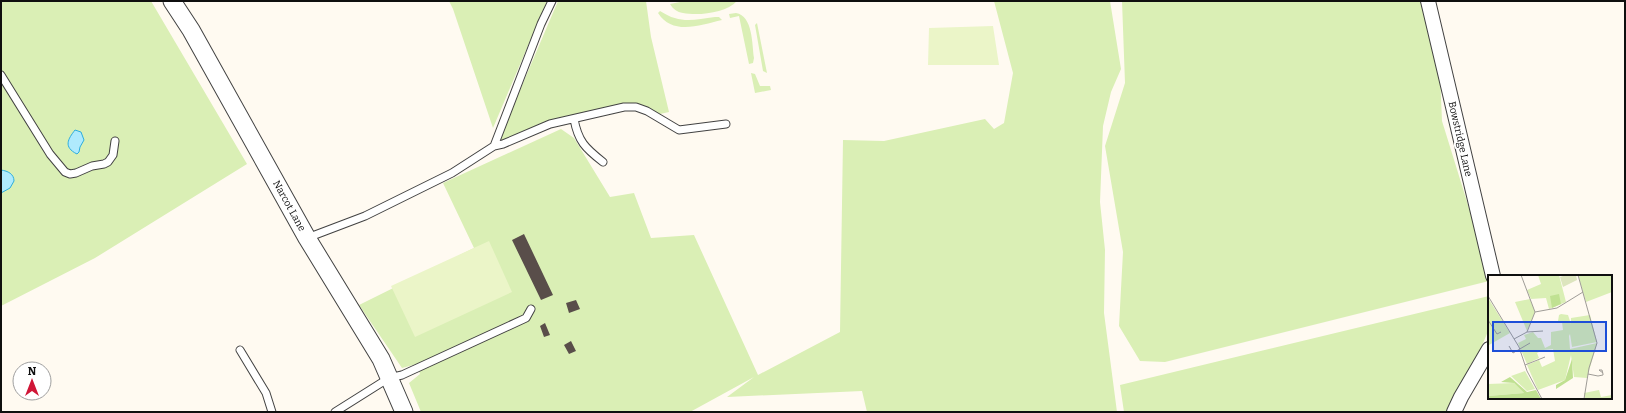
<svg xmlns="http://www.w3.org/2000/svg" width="1626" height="413" viewBox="0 0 1626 413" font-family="Bitter,serif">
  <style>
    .green { fill: #daefb5 }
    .pitch { fill: #ebf5c8 }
    .water { fill: #afeafd; stroke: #2daddd }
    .building { fill: #594e4a }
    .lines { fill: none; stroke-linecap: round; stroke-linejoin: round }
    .service-casing { stroke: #424242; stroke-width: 9 }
    .minor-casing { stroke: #424242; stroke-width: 16 }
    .tertiary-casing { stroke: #424242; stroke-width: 19 }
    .service { stroke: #fff; stroke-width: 7 }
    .minor { stroke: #fff; stroke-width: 14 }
    .tertiary { stroke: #fff; stroke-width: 17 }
    .labels { text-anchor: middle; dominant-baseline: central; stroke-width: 4; stroke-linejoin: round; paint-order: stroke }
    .street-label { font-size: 10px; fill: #0f0f0f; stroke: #fff }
    .inset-road { fill: none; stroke: #9f9c97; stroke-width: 1 }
    .view { fill: #1d4ed8; fill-opacity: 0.15; stroke: #1d4ed8; stroke-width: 2 }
    .inset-edge { fill: none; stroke: #0f0f0f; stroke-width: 2 }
  </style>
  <rect width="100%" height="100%" fill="#fffaf1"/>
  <path class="green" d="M 1,1 L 151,1 L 247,164 L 95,258 L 1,306 Z
    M 449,1 L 547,1 L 493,128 L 453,9 Z
    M 558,1 L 646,1 L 651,37 L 669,112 L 660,114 L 646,107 L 631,104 L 501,141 L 500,137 Z
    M 685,1 L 737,1 C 726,13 699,16 683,13 C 677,12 673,9 670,4 Z
    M 994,1 L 1110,1 L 1121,69 L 1111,92 L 1103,126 L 1100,202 L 1105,250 L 1104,313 L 1117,412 L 867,412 L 862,391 L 727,397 L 754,377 L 690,412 L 421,412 L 409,383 L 420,374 L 417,364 L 402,368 L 359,305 L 474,248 L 443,183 L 561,129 L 574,138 L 610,197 L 634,193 L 651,238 L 694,235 L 758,375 L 840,332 L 843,140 L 884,141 L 985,119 L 994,129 L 1004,123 L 1013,73 Z
    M 1122,1 L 1428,1 L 1439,49 L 1442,121 L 1490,276 L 1489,281 L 1165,362 L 1140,361 L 1119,326 L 1123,252 L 1105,146 L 1125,83 Z
    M 660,11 C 680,24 693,20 715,17 L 719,17 L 722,20 C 700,25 673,36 658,13 Z
    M 736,13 C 753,16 752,44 754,58 L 753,63 L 749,64 L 739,16 L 730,18 L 729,14 Z
    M 757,23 L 767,73 L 763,71 L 755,25 Z
    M 751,73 L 755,74 L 760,86 L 770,86 L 771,90 L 755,93 Z
    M 1489,296 L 1489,329 L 1454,412 L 1124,412 L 1120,385 Z"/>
  <path class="pitch" d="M 993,26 L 999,65 L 928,65 L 929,28 Z
    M 489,241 L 512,292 L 415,337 L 391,286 Z"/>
  <path class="water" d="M 75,130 L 81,132 L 84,140 L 80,147 L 79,152 L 77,154 C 63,147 68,139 75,130 Z
    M 1,170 C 8,171 14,174 14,181 L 10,188 L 1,193 Z"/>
  <path class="building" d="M 524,234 L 553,295 L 541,300 L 512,240 Z
    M 576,300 L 580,309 L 569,313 L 566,303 Z
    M 545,323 L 550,335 L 544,337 L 540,326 Z
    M 571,341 L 576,351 L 569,354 L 564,345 Z"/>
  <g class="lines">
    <defs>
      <path id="service" d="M 1,75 L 50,154 L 65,172 L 70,174 L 76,173 L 92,166 L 104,164 L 108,162 L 113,155 L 115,141
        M 574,119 C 578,141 585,148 603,162
        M 494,146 L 503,144 L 550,124 L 624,107 L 636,107 L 647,111 L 679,130 L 726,124
        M 307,238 L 365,216 L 452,173 L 494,146 L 541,24 L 552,1
        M 240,350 L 266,393 L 272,412
        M 335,412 L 389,378 L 402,375 L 526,318 L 531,309"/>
      <path id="minor" d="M 1428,1 L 1493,276
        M 1454,412 L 1461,397 L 1489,349"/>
      <path id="tertiary" d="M 172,1 L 191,30 L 307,238 L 381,359 L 404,412"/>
    </defs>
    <use href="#service" class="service-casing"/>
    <use href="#minor" class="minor-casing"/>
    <use href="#tertiary" class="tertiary-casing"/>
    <use href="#service" class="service"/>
    <use href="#minor" class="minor"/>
    <use href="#tertiary" class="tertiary"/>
  </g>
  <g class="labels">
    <g class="street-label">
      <text transform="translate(1460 139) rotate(77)">Bowstridge Lane</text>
      <text transform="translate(289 206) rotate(61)">Narcot Lane</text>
    </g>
  </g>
  <g transform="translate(1488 275)">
    <rect width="124" height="124" fill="#fffaf1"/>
    <path d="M 50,0 L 71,0 L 78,27 L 61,34 L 58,23 L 43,24 L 39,15 L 53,9 ZM 90,0 L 124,0 L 124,17 L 98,27 ZM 0,23 L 22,58 L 1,70 L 0,69 ZM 42,24 L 47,37 L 39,56 L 27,27 ZM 73,39 L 80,40 L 83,49 L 83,43 L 102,40 L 109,67 L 84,72 L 82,59 L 81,61 L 82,74 L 109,68 L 99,103 L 86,102 L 83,80 L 77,105 L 50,115 L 39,90 L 51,85 L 54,92 L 67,86 L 65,74 L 55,75 L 49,78 L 51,83 L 39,89 L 30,68 L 38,64 L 36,60 L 45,57 L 50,63 L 53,63 L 57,73 L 63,70 L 63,57 L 75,55 L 74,47 L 70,46 L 71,40 ZM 37,96 L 47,114 L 39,116 L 23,101 ZM 26,108 L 36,118 L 0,121 L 0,109 ZM 111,115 L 113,122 L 124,120 L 124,123 L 97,124 L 96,118 Z" fill="#daefb5"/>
    <path d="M 71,19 L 73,29 L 64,33 L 62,21 ZM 84,84 L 85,103 L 68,114 L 68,110 L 77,105 ZM 22,102 L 39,117 L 48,115 L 53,124 L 0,124 L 0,121 L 36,118 L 26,108 L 13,107 Z" fill="#c0e192"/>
    <path d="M 78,0 L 88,0 L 89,5 L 75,12 L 72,2 Z" fill="#dde5be"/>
    <path class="inset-road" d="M 90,0 L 109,68 L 101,93 L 96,124M 0,21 L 31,72 L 39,96 L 54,124M 47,37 L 69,33 L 95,17M 0,45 L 9,59 L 13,57M 39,57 L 55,56M 26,64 L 39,57 L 47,37 L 33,0M 21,71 L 25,78 L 42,68M 37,90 L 57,82M 100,99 L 110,101 L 115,100 L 115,99 L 114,95 L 111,95 L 115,98"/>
    <path class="view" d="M 5,47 L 118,47 L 118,76 L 5,76 Z"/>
    <rect width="124" height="124" class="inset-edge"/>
  </g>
  <rect width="1626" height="413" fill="none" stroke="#0f0f0f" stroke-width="4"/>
  <g transform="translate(32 381)"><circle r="19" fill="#ffffff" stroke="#9f9f9f"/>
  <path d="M0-3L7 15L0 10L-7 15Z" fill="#d01637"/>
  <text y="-6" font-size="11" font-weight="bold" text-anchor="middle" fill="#0f0f0f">N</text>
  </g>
</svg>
